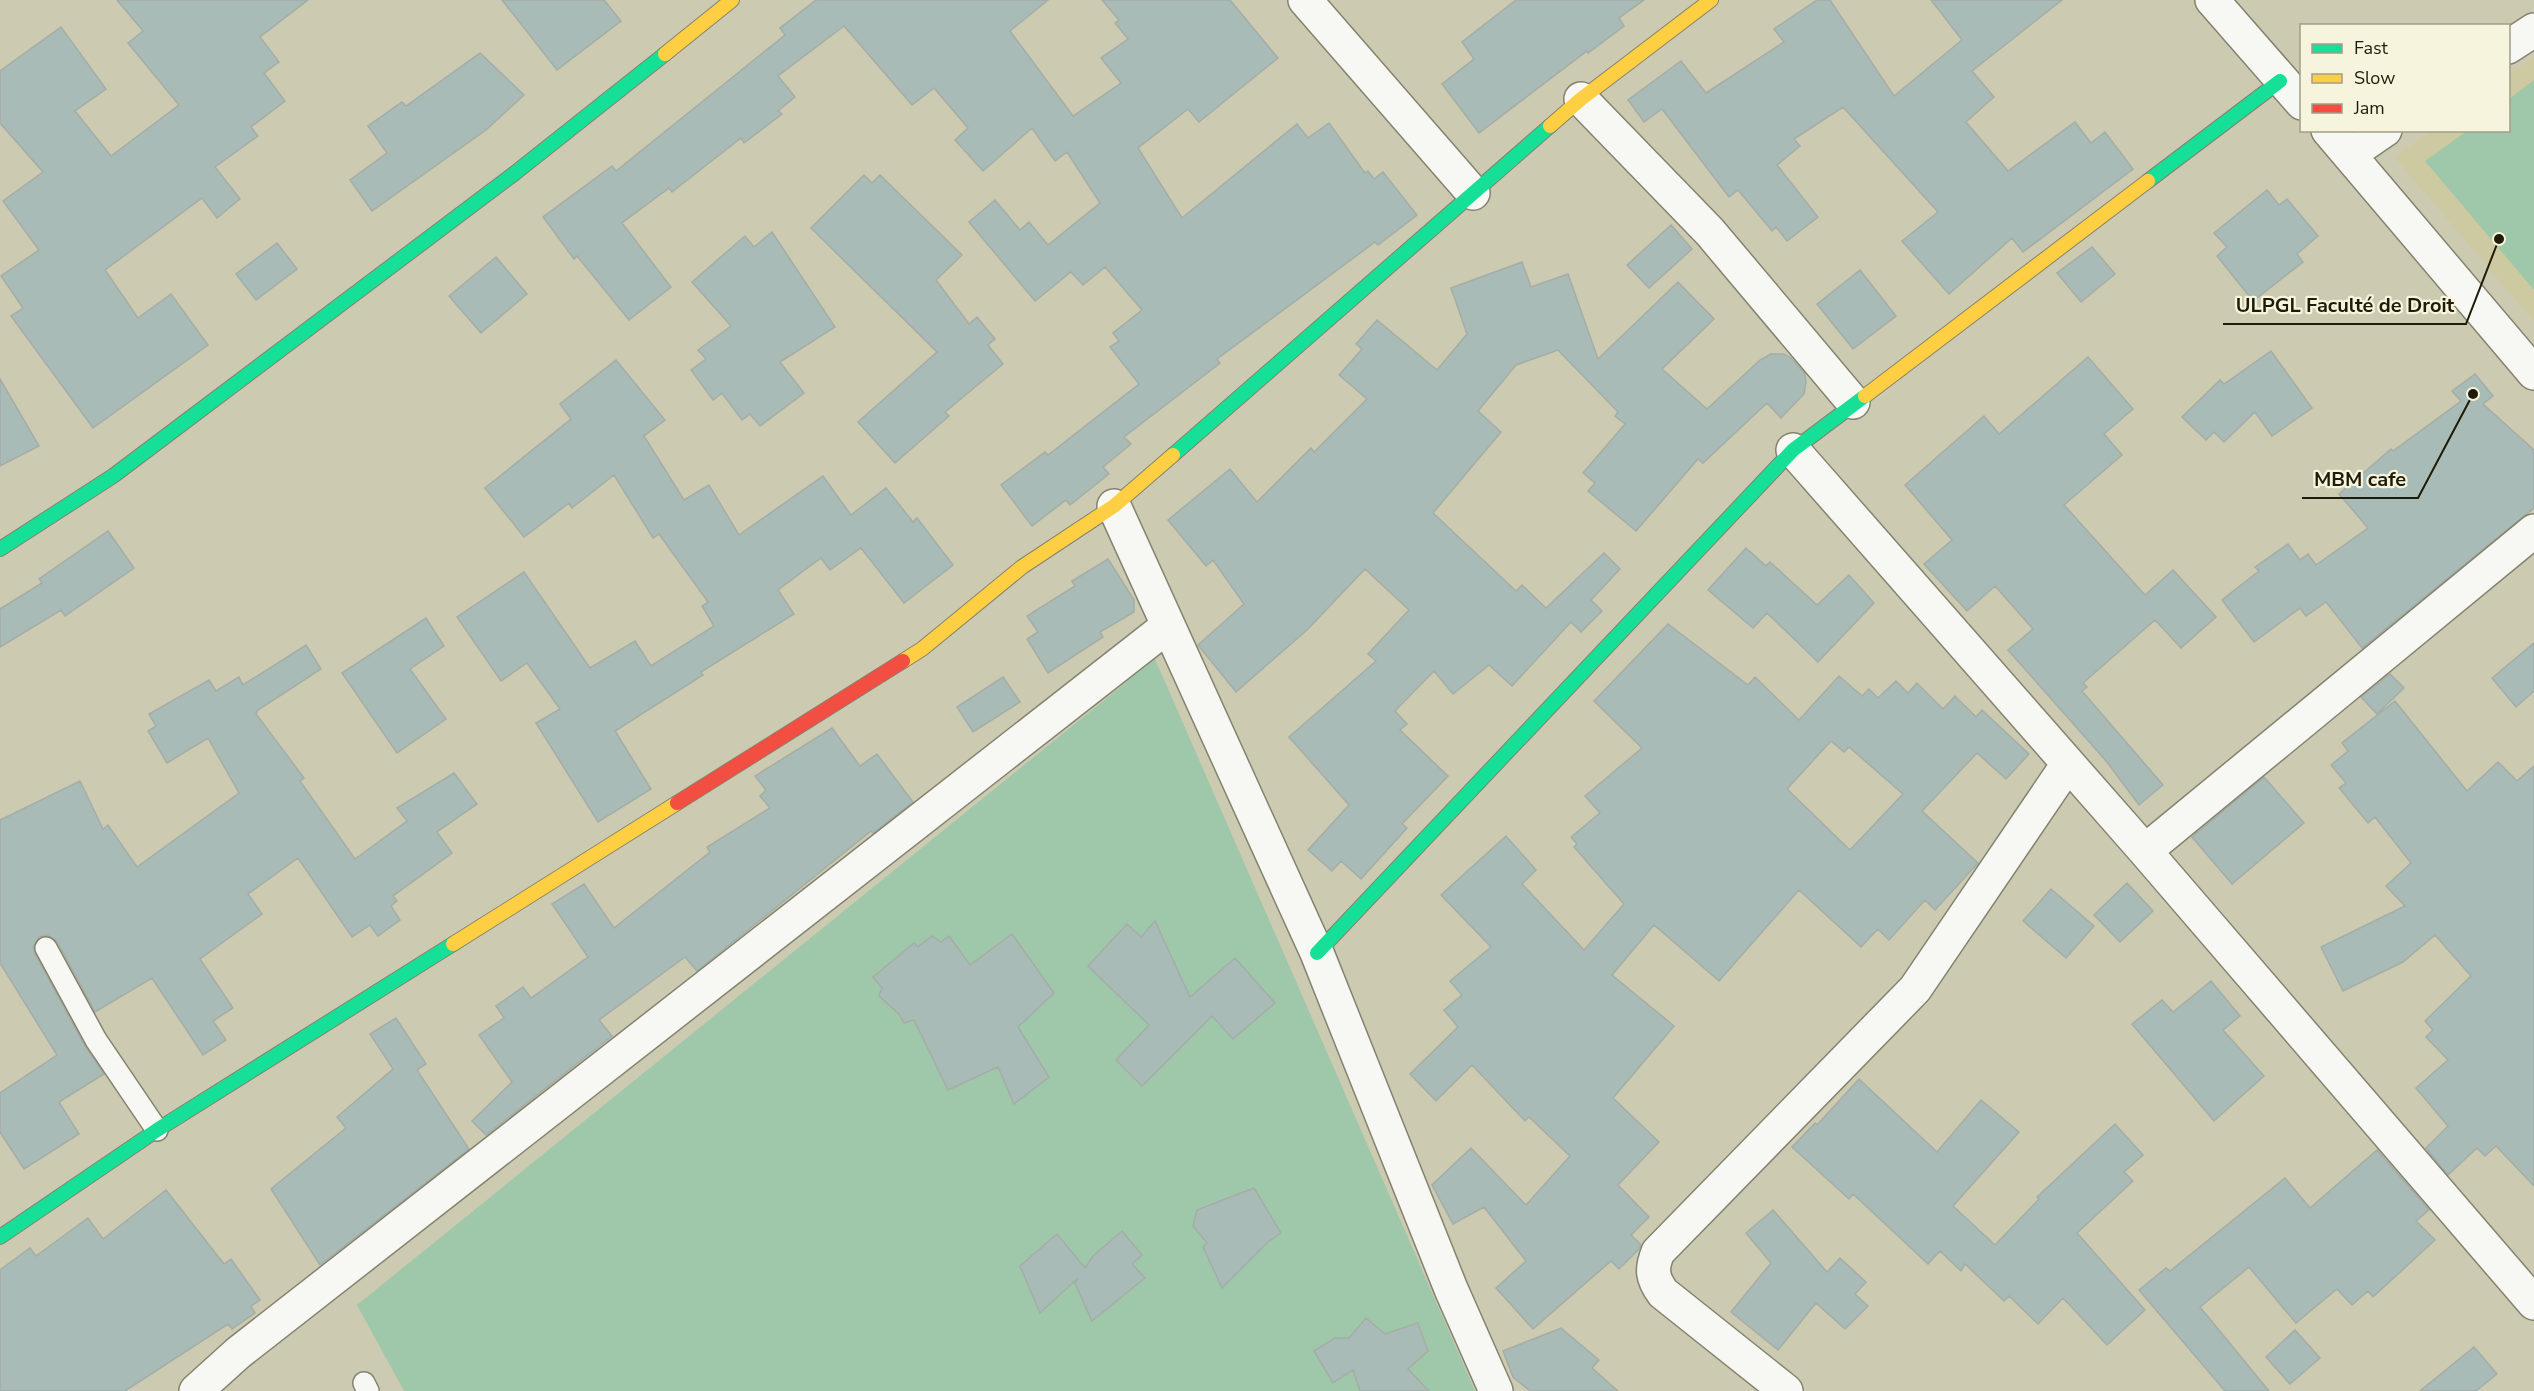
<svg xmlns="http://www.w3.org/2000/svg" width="2534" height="1391" viewBox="0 0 2534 1391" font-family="'Nunito Sans',sans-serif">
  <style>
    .built { fill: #cdc9a0 }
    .green { fill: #9ec8a9 }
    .building { fill: #a8bbb6; stroke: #a4ada6; stroke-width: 1.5; fill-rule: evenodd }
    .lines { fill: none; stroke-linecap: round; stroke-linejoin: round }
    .lane-casing { stroke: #84836f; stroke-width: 24 }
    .street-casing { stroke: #84836f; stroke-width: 36 }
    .fast-casing { stroke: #84836f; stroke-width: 16 }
    .slow-casing { stroke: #84836f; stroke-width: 16 }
    .jam-casing { stroke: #84836f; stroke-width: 16 }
    .lane { stroke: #f7f7f3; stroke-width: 21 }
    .street { stroke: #f7f7f3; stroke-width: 33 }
    .fast { stroke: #16e098; stroke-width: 14 }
    .slow { stroke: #ffcf43; stroke-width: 14 }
    .jam { stroke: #f24e42; stroke-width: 14 }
    .leader { fill: none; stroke: #1e1c09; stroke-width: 2 }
    .callout-dot { fill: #1e1c09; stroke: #f6f4dc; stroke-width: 2 }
    .callout-label { font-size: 20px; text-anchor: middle; font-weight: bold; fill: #1e1c09; stroke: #f6f4dc; stroke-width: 4.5; stroke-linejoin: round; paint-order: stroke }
  </style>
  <rect width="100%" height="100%" fill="#cccab0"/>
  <path class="built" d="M 2534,57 L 2534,321 L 2395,157 L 2432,131 L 2508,130 L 2509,75 Z"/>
  <path class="green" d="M 2534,80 L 2534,290 L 2425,161 L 2467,131 L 2508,130 L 2509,99 Z
    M 1155,659 L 1475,1391 L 404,1391 L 357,1305 Z"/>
  <path class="building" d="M 117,0 L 308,0 L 260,37 L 279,62 L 264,73 L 285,101 L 251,127 L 258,136 L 215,167 L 240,199 L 217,218 L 202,198 L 105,270 L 138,318 L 171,294 L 208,345 L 93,428 L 11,316 L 23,308 L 1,276 L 39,250 L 3,201 L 43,172 L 0,123 L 0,71 L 61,27 L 106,89 L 75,111 L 111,156 L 179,105 L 128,43 L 143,31 Z
    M 502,0 L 604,0 L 621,21 L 557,70 Z
    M 816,0 L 1048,0 L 1010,31 L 1073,116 L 1121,83 L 1101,58 L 1128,39 L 1115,23 L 1119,20 L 1102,0 L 1230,0 L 1278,58 L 1199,122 L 1188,109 L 1138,148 L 1182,218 L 1297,124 L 1308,138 L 1329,123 L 1365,173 L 1368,171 L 1374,179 L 1383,172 L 1417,215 L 1378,245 L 1375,242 L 1217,359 L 1220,363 L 1124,437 L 1131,444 L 1103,467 L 1109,474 L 1070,505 L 1066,500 L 1032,526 L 1001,485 L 1045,452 L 1048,455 L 1139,384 L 1110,347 L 1119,341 L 1113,333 L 1142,310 L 1105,267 L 1083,285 L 1071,272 L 1035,301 L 969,222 L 995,200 L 1020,230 L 1029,222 L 1048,245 L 1100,203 L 1067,152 L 1055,161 L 1032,128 L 983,171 L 955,140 L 968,128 L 934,88 L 912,105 L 844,26 L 778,76 L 795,97 L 778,111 L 782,114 L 744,143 L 741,138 L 672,192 L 669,188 L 622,223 L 671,287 L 629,320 L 577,256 L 574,259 L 543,217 L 612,166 L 616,171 L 785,35 L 780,28 Z
    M 1516,0 L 1644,0 L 1619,18 L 1624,26 L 1588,53 L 1587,51 L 1479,133 L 1442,84 L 1474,59 L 1462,42 Z
    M 1817,0 L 1830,0 L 1894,96 L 1962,40 L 1931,0 L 2062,0 L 1972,71 L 1994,97 L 1966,122 L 2008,171 L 2075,122 L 2091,143 L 2105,132 L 2133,169 L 2023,252 L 2012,238 L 1949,294 L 1902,241 L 1938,212 L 1843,107 L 1794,139 L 1800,146 L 1777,165 L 1818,217 L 1787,241 L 1776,227 L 1772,231 L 1738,190 L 1729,197 L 1662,109 L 1644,122 L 1628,100 L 1681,61 L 1706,93 L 1784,42 L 1774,29 Z
    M 480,53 L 524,95 L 486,130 L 372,211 L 350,180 L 387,153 L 368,126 L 402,102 L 406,106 Z
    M 864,175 L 872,183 L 880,175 L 962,255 L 936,280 L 969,324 L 977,317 L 995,339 L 988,345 L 1003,364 L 945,412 L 949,416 L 895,463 L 858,422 L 937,352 L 811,228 Z
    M 2267,190 L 2279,205 L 2287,199 L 2318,236 L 2297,254 L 2303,262 L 2253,301 L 2217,256 L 2227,247 L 2214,233 Z
    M 1671,225 L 1692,249 L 1649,288 L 1627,265 Z
    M 772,232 L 835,327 L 780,362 L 804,393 L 760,426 L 750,414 L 742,420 L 722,393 L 713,400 L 691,370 L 706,359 L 698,350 L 731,326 L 692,282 L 745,236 L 754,247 Z
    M 277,243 L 297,269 L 256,300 L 236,274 Z
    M 2092,247 L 2115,274 L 2081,302 L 2057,273 Z
    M 496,257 L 527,294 L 481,333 L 449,296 Z
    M 1522,262 L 1531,287 L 1568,274 L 1598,359 L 1678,282 L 1714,319 L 1662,369 L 1707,409 L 1760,360 L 1771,354 L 1784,354 L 1791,358 L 1805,374 L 1806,382 L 1804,394 L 1781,418 L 1767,403 L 1703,463 L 1698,459 L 1636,531 L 1588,491 L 1595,483 L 1583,473 L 1625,424 L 1615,416 L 1618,412 L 1558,350 L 1516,365 L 1478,411 L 1501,432 L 1433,513 L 1516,591 L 1522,585 L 1546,608 L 1604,553 L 1620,569 L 1591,600 L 1602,611 L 1581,632 L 1571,622 L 1512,686 L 1489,665 L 1453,694 L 1434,671 L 1395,711 L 1407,724 L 1400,730 L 1448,776 L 1402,824 L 1407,828 L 1361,879 L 1341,861 L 1332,871 L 1308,850 L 1349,805 L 1289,737 L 1376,661 L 1368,654 L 1409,610 L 1365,569 L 1307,630 L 1236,692 L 1198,645 L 1244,604 L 1213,560 L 1206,566 L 1168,520 L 1230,469 L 1257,502 L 1311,448 L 1314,452 L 1367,399 L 1339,375 L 1362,349 L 1356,344 L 1377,320 L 1437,370 L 1467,334 L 1451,288 Z
    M 1860,270 L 1896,316 L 1853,349 L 1817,304 Z
    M 2271,351 L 2312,408 L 2272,436 L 2255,412 L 2224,442 L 2214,432 L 2206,440 L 2182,417 L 2220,380 L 2224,384 Z
    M 2088,357 L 2133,409 L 2104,434 L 2122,455 L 2064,505 L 2145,595 L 2173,570 L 2216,617 L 2181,648 L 2155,620 L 2083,683 L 2087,687 L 2082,691 L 2163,785 L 2139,805 L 2107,762 L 2008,650 L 2033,629 L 1995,586 L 1967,611 L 1924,564 L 1952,540 L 1905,485 L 1984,416 L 1999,434 Z
    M 616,360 L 665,420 L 644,436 L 684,500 L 709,485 L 739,535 L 823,476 L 851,515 L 886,488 L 913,522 L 917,518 L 953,565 L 904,603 L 861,548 L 830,570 L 821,558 L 778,590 L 794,614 L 701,672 L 703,675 L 615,731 L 651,789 L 598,822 L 536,723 L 560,709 L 527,663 L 501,681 L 457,617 L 524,572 L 590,668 L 635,641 L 651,666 L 714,626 L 702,606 L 708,602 L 659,534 L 653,538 L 614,475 L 572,508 L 569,503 L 524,537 L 485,488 L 571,419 L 560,404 Z
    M 2475,374 L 2493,396 L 2483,404 L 2534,450 L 2534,508 L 2362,648 L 2326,602 L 2306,616 L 2300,608 L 2254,642 L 2222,600 L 2259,571 L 2255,567 L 2288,544 L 2300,560 L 2308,554 L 2316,565 L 2368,528 L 2339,494 L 2391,449 L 2393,451 L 2461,401 L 2452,391 Z
    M 0,379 L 39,446 L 0,466 Z
    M 108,531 L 134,568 L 65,616 L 61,610 L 0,647 L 0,609 L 42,583 L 39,579 Z
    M 1746,548 L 1766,566 L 1770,562 L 1817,605 L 1849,575 L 1874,603 L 1818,662 L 1767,613 L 1753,628 L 1708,590 Z
    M 1108,559 L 1134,600 L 1134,612 L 1100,632 L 1103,637 L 1048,673 L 1027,639 L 1038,632 L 1027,616 L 1075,586 L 1072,581 Z
    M 426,618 L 444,646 L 410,669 L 446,719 L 397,753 L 342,673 Z
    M 1668,624 L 1748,685 L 1755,677 L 1799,720 L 1839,676 L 1862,696 L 1869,689 L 1878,698 L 1896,681 L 1908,693 L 1917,683 L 1943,709 L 1955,696 L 1976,717 L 1982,710 L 2029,754 L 2006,779 L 1977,753 L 1922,811 L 1978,863 L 1935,910 L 1925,900 L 1889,940 L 1878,929 L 1861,947 L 1799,890 L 1719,981 L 1654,925 L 1612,975 L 1674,1026 L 1613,1098 L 1659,1142 L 1618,1185 L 1649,1217 L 1631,1235 L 1641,1245 L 1639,1249 L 1619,1269 L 1611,1261 L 1533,1329 L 1496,1288 L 1526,1261 L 1484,1207 L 1453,1224 L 1432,1185 L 1471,1148 L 1526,1205 L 1570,1156 L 1529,1117 L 1525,1121 L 1472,1065 L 1436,1101 L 1410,1074 L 1458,1027 L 1444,1010 L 1462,995 L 1450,981 L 1491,947 L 1441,895 L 1506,836 L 1536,870 L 1522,884 L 1584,950 L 1624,904 L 1574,847 L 1577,844 L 1571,837 L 1600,813 L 1585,796 L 1642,748 L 1594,701 ZM 1831,741 L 1844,752 L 1849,747 L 1903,794 L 1850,850 L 1787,789 Z
    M 2534,643 L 2534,691 L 2516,707 L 2492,678 Z
    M 306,645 L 321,669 L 258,710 L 256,714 L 304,778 L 300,781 L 355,859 L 407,821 L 397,808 L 454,773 L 477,804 L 437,832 L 452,853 L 393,896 L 397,901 L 391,906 L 400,920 L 378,936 L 370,925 L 352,937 L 298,858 L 248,894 L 262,914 L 200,959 L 233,1008 L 213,1021 L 226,1040 L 203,1055 L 152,978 L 95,1012 L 57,941 L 47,935 L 39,937 L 33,947 L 35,954 L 85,1046 L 104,1074 L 59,1102 L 79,1134 L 24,1169 L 0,1132 L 0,1093 L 57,1055 L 0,963 L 0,820 L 80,781 L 103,829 L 108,825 L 137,867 L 239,793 L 208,738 L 167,763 L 148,731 L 156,726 L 149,714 L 209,680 L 216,691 L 239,677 L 243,685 Z
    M 2390,674 L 2404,688 L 2377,714 L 2361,697 Z
    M 1003,677 L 1020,702 L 973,732 L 957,707 Z
    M 2395,701 L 2467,791 L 2498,762 L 2517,781 L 2534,766 L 2534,1186 L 2496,1146 L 2485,1156 L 2477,1148 L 2448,1175 L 2426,1148 L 2448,1126 L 2416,1088 L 2448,1060 L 2426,1037 L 2433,1030 L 2425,1021 L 2471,976 L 2435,935 L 2403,962 L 2343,991 L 2321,947 L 2405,906 L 2386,886 L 2411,863 L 2375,817 L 2368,823 L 2339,788 L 2346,783 L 2331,765 L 2348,751 L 2342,743 Z
    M 832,728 L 860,766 L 877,754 L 913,802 L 873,833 L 871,831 L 697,971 L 685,957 L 599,1020 L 612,1036 L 486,1135 L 472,1121 L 512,1082 L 479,1035 L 504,1018 L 496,1006 L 523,987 L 531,998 L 588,957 L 552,904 L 584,884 L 614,928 L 710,852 L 707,847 L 770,808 L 760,796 L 766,790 L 755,776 Z
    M 2264,777 L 2304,823 L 2232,884 L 2192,837 Z
    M 2127,883 L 2153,911 L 2120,942 L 2094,915 Z
    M 2051,889 L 2094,926 L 2066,958 L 2023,921 Z
    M 1155,921 L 1190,997 L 1235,958 L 1275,1003 L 1233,1039 L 1212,1016 L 1142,1086 L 1116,1060 L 1149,1025 L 1088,966 L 1127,924 L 1141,937 Z
    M 1012,934 L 1054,993 L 1018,1027 L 1049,1077 L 1014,1104 L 998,1067 L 948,1090 L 914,1020 L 904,1023 L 899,1014 L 879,996 L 882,988 L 873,977 L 914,943 L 918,947 L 932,936 L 941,942 L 949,936 L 970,965 Z
    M 2211,981 L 2240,1016 L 2223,1030 L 2264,1076 L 2214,1121 L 2132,1024 L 2162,1000 L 2173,1012 Z
    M 396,1018 L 426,1064 L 417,1070 L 469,1149 L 320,1265 L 271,1189 L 346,1128 L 337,1117 L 393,1069 L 370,1034 Z
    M 1859,1079 L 1937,1152 L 1981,1100 L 2019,1132 L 1953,1206 L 1995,1245 L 2039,1199 L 2037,1197 L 2115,1124 L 2143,1155 L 2124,1172 L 2133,1181 L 2077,1233 L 2145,1310 L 2107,1345 L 2063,1298 L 2038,1324 L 2009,1296 L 2004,1301 L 1965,1264 L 1961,1271 L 1940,1251 L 1928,1264 L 1853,1194 L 1849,1199 L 1792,1147 L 1815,1123 L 1817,1125 Z
    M 2377,1150 L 2429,1210 L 2416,1221 L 2435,1240 L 2373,1297 L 2368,1291 L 2352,1305 L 2337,1289 L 2296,1323 L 2249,1267 L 2200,1307 L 2269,1391 L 2225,1391 L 2139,1290 L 2166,1268 L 2170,1271 L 2285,1178 L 2310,1208 Z
    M 1254,1188 L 1281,1233 L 1268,1242 L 1222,1288 L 1203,1247 L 1207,1243 L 1193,1226 L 1197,1210 Z
    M 166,1190 L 224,1264 L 231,1259 L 260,1300 L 251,1306 L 255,1313 L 232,1329 L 228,1324 L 125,1391 L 0,1391 L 0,1270 L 30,1248 L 36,1256 L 88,1218 L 103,1239 Z
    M 1773,1210 L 1827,1272 L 1840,1258 L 1866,1282 L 1855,1294 L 1868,1306 L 1845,1329 L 1816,1303 L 1778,1350 L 1731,1312 L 1771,1263 L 1746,1233 Z
    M 1122,1231 L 1142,1255 L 1132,1264 L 1145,1278 L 1092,1321 L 1075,1283 L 1078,1278 L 1040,1313 L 1020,1266 L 1057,1234 L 1085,1268 L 1093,1256 Z
    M 1366,1318 L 1385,1334 L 1418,1323 L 1428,1351 L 1408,1369 L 1429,1391 L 1360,1391 L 1353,1370 L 1333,1383 L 1314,1351 L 1335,1338 L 1349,1338 Z
    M 1561,1328 L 1599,1360 L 1592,1368 L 1618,1391 L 1530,1391 L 1513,1377 L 1503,1351 Z
    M 2295,1330 L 2320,1358 L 2290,1384 L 2266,1357 Z
    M 2474,1347 L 2497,1374 L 2476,1391 L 2420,1391 Z"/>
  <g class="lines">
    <defs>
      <path id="lane" d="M 46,948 L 96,1040 L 157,1130
        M 364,1383 L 368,1391"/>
      <path id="street" d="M 1305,0 L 1473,193
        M 2212,0 L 2302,103
        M 2508,47 L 2534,30
        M 1581,99 L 1710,232 L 1853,402
        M 2328,130 L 2534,373
        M 2350,154 L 2385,130
        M 1793,450 L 2145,851 L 2534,1303
        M 1114,506 L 1317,953 L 1451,1289 L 1496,1391
        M 2145,851 L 2534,531
        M 196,1391 L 238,1353 L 1168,626
        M 1786,1391 L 1663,1293 C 1652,1278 1651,1269 1658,1252 L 1915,989 L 2068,764"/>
      <path id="fast" d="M 2148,181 L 2280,81
        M 1173,455 L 1550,126
        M 0,549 L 113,476 L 515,173 L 665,54
        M 1317,953 L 1793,450 L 1865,396
        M 0,1237 L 157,1130 L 453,944"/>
      <path id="slow" d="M 665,54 L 732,0
        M 1550,126 L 1581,99 L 1711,0
        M 1865,396 L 2148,181
        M 903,661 L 922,649 L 1022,567 L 1114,506 L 1173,455
        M 453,944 L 677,803"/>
      <path id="jam" d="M 677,803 L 903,661"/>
    </defs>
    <use href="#lane" class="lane-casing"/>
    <use href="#street" class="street-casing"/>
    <use href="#fast" class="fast-casing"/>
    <use href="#slow" class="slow-casing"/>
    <use href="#jam" class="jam-casing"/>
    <use href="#lane" class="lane"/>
    <use href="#street" class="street"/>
    <use href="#fast" class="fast"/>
    <use href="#slow" class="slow"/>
    <use href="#jam" class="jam"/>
  </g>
  <path class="leader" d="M2499 239L2466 324H2223M2473 394L2418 498H2302"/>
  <g class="callout-dot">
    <circle cx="2499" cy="239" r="6"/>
    <circle cx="2473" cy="394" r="6"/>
  </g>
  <g class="callout-label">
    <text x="2345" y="312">ULPGL Faculté de Droit</text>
    <text x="2360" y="486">MBM cafe</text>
  </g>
  <rect x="2300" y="24" width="210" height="108" fill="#f6f4dc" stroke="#a09e88" stroke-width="1.5"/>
  <rect x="2312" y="44" width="30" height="9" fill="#16e098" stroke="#a09e88" stroke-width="1.5"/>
  <text x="2354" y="54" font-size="18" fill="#1e1c09">Fast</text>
  <rect x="2312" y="74" width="30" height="9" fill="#ffcf43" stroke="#a09e88" stroke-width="1.5"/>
  <text x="2354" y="84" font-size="18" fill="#1e1c09">Slow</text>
  <rect x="2312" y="104" width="30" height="9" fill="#f24e42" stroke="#a09e88" stroke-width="1.5"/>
  <text x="2354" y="114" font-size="18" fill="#1e1c09">Jam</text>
</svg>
